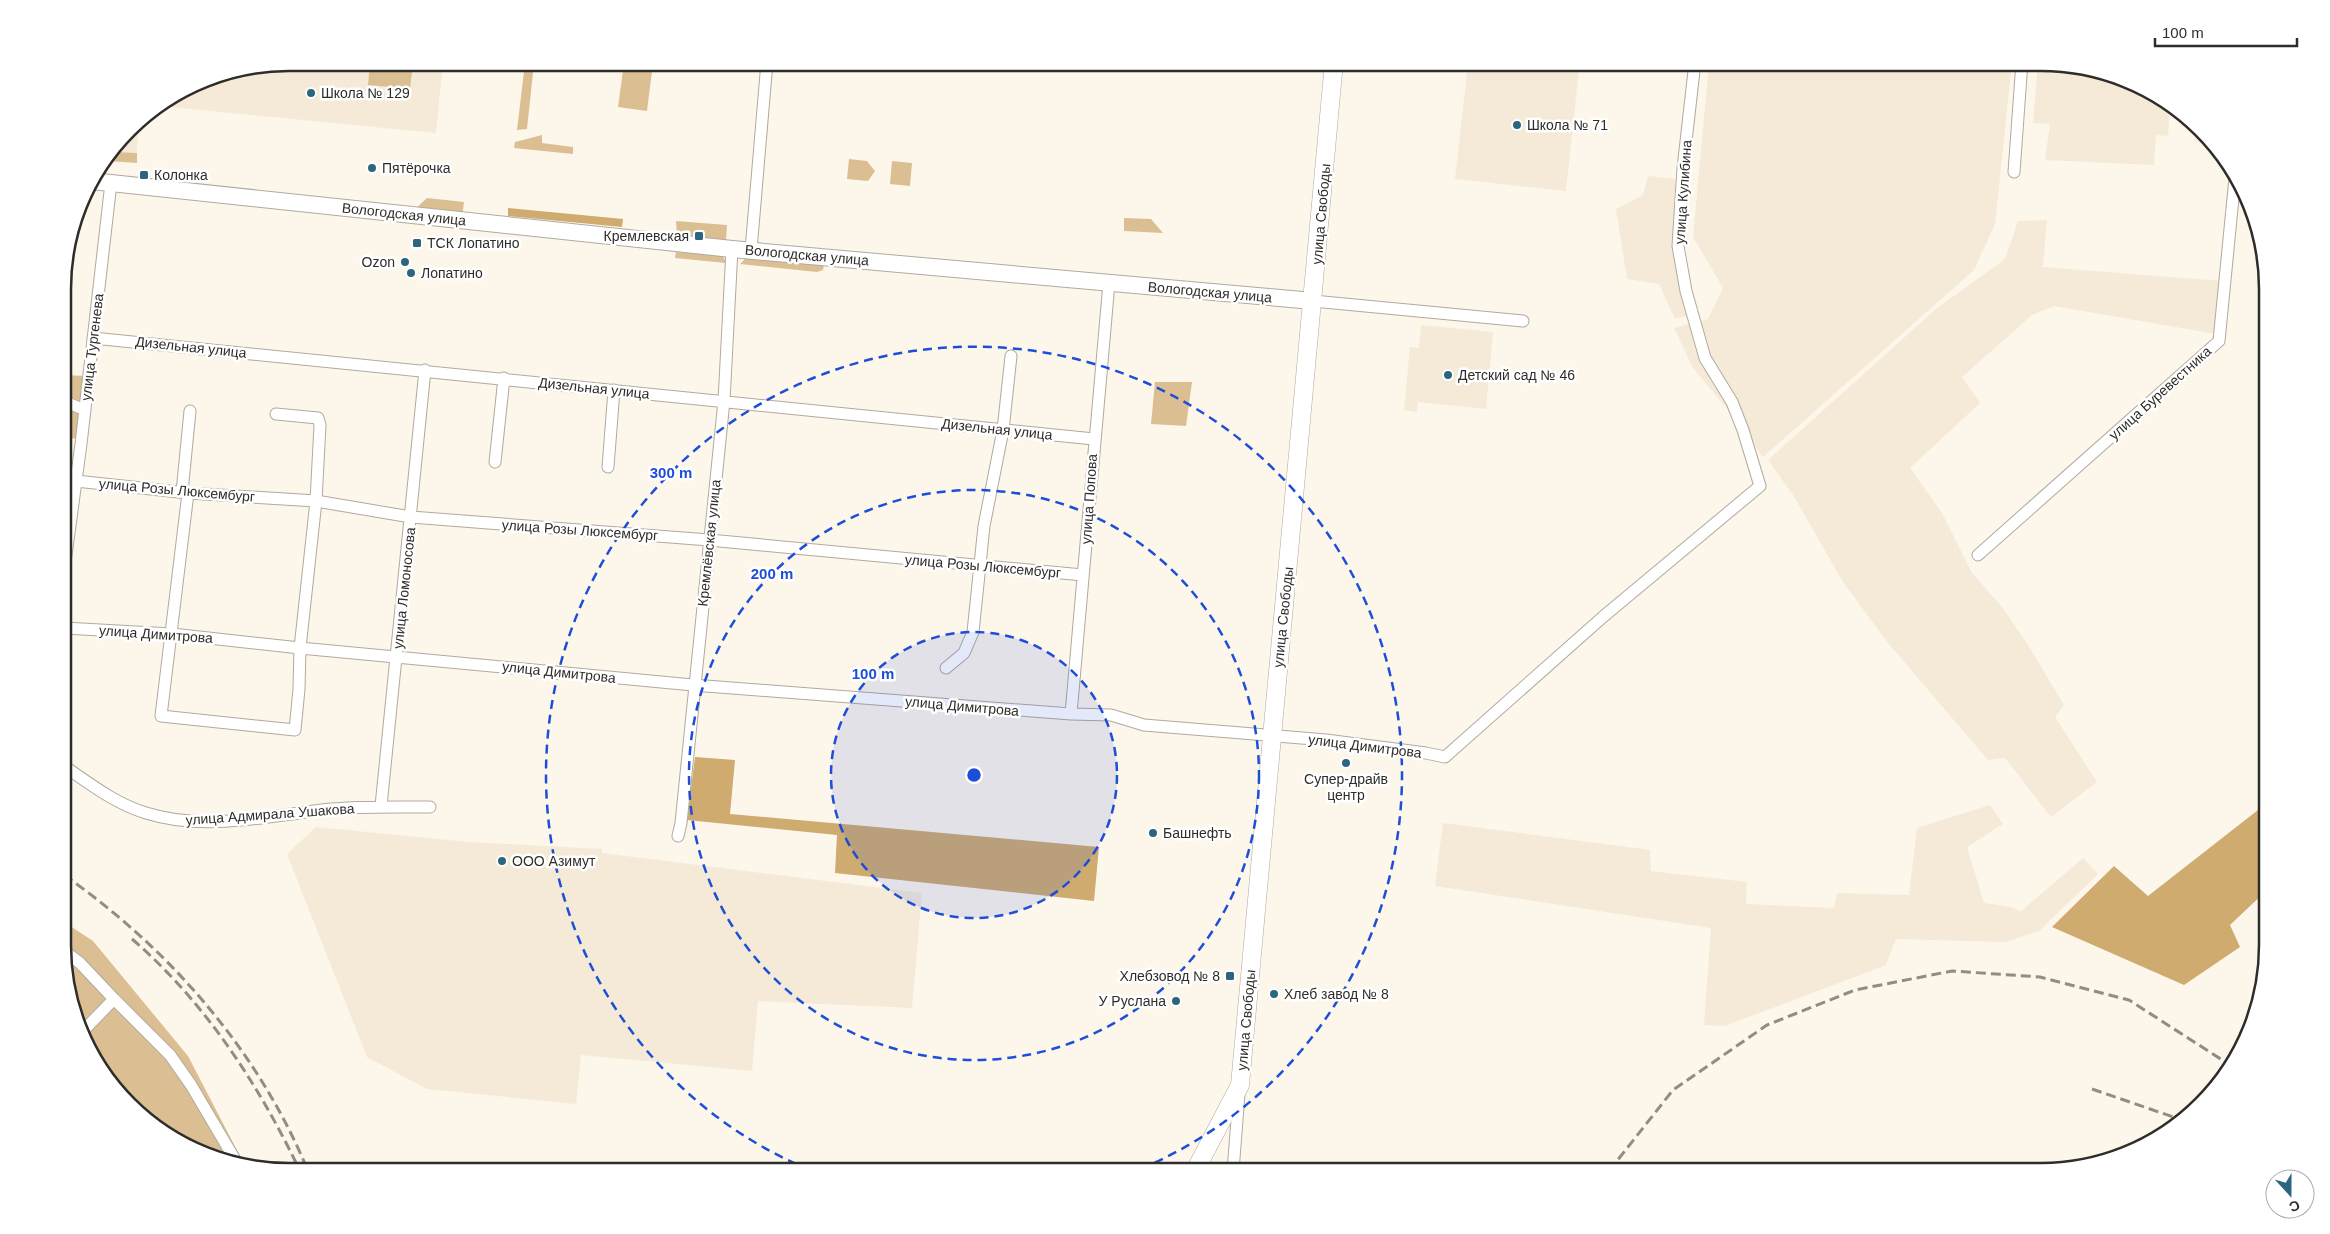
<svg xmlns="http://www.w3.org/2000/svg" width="2330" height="1234" viewBox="0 0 2330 1234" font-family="Helvetica,sans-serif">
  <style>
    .built { fill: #f5ead8 }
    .green { fill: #dbbf92 }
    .forest { fill: #cfab70 }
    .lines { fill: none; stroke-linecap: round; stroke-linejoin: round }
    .minor-casing { stroke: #b0aa9f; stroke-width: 13 }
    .secondary-casing { stroke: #b0aa9f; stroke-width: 18 }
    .primary-casing { stroke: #b0aa9f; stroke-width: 19 }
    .minor { stroke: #fff; stroke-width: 11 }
    .secondary { stroke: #fff; stroke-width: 16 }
    .primary { stroke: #fff; stroke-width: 18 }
    .rail { stroke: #918d85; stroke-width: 3; stroke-dasharray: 10 5; stroke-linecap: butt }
    .ring { fill: none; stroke: #1d4ed8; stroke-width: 2.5; stroke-dasharray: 9 6 }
    .poi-dot { fill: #2b657e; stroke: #fff; stroke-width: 2 }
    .labels { text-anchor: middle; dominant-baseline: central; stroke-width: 5; stroke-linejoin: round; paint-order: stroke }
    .poi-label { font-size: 14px; fill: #2f2d29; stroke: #fff; text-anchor: start }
    .street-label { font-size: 14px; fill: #2f2d29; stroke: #fff }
    .rim { fill: none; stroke: #2f2d29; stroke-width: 2.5 }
    .centre { fill: #1d4ed8; stroke: #fff; stroke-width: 2.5 }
    .ring-label { font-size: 15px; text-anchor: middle; font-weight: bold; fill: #1d4ed8; stroke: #fff; stroke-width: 5; stroke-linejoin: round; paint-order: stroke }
  </style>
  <rect width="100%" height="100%" fill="#fdf6ea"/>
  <path class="built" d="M 290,63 L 443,63 L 436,133 L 160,106 L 203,80 Z
    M 1468,63 L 1565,63 L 1565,69 L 1579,70 L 1566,191 L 1455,179 Z
    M 1709,63 L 2012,63 L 1995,224 L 1974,270 L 1763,457 L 1734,417 L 1693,368 L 1674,328 L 1708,319 L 1723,288 L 1693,237 Z
    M 2038,63 L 2141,86 L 2170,106 L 2168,136 L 2156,135 L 2154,165 L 2045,160 L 2050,124 L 2033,123 Z
    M 140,119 L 136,157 L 112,155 Z
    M 1648,176 L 1675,179 L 1676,264 L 1689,315 L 1675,319 L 1659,284 L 1627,279 L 1616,209 L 1643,195 Z
    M 2047,220 L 2043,267 L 2222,281 L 2216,334 L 2054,306 L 2032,315 L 1962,377 L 1980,403 L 1910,468 L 1942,513 L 1972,573 L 2002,607 L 2028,645 L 2064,705 L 2055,717 L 2097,782 L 2051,817 L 2005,758 L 1988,760 L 1888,643 L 1843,582 L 1793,495 L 1768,460 L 1936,309 L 2005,259 L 2018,221 Z
    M 1421,325 L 1493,332 L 1486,409 L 1418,402 L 1417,412 L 1404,410 L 1410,347 L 1419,348 Z
    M 1990,805 L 2003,824 L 1967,847 L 1984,903 L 2012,907 L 2020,912 L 2083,858 L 2098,874 L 2039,931 L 2005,942 L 1896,939 L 1886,965 L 1725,1026 L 1704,1025 L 1711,928 L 1435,886 L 1443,823 L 1650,850 L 1651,871 L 1747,882 L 1746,904 L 1834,908 L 1837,893 L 1909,895 L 1917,828 Z
    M 316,827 L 468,842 L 602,849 L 602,853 L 922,893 L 912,1008 L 758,1001 L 752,1071 L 581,1055 L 576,1104 L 427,1089 L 367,1057 L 287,854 Z"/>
  <path class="green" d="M 370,63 L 413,63 L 410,89 L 368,85 Z
    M 525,63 L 534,63 L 527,129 L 517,130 Z
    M 624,63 L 653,63 L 647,111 L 618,107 Z
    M 542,135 L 542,143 L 573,147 L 573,154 L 514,148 L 515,142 Z
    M 115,152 L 137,153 L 137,163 L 108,161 Z
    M 849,159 L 867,161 L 875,171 L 868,181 L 847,179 Z
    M 892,161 L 912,163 L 910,186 L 890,184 Z
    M 427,198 L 464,202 L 462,218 L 412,212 Z
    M 1124,218 L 1151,219 L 1163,233 L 1124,231 Z
    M 676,221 L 727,225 L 726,240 L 677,235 Z
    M 676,252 L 723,256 L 726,263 L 675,258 Z
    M 746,258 L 824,265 L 823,270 L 817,272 L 740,264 Z
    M 65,375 L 86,376 L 83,402 L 63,394 Z
    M 1155,382 L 1192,382 L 1186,426 L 1151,424 Z
    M 63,407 L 81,414 L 78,439 L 63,437 Z
    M 64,922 L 93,941 L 188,1056 L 242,1160 L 189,1148 L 140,1115 L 101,1071 L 64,974 Z"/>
  <path class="forest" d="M 508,208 L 623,219 L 622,227 L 508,216 Z
    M 695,757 L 735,760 L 730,814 L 1099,847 L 1094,901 L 835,873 L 837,835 L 687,820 Z
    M 2267,803 L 2267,890 L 2230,925 L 2240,947 L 2184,985 L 2052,927 L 2114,866 L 2148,896 Z"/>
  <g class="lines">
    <defs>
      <path id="minor" d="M 2014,172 L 2022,62
        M 751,250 L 767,62
        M 1313,301 L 1523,321
        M 93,338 L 1094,439
        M 63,401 L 85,410
        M 495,462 L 504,378
        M 608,467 L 614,390
        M 76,481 L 188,493 L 316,501 L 411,517 L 709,540 L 1083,575
        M 182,492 L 190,411
        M 188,493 L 161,716 L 295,730 L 299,689 L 300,648 L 316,501 L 320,425 L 318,418 L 276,414
        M 1978,555 L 2219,341 L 2235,178
        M 64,570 L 81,444 L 111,183
        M 64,628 L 172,634 L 300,648 L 693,685 L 1071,714 L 1111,715 L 1144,725 L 1326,740 L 1426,753 L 1445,757 L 1604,616 L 1760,486 L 1743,430 L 1732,402 L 1705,358 L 1686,291 L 1678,246 L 1683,168 L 1695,62
        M 946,668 L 964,653 L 973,632 L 984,526 L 1003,430 L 1011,356
        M 1071,714 L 1109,283
        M 64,766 C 90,784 116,804 146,813 C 206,832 271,815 331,809 C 364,806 397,807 430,807
        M 381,806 L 425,370
        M 678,836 L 681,823 L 724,401 L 732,249
        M 64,951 L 80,963 L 114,999 L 85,1029
        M 114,999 L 170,1055 L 191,1085 L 234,1158
        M 1233,1171 L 1239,1094"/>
      <path id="secondary" d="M 92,181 L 732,249 L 1313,301"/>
      <path id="primary" d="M 1195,1171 L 1240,1085 L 1334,62"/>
    </defs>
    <use href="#minor" class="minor-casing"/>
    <use href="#secondary" class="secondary-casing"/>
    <use href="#primary" class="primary-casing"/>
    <use href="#minor" class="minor"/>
    <use href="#secondary" class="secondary"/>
    <use href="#primary" class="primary"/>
    <path class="rail" d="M 64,875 C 170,949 259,1052 308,1171
      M 132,939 C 205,1002 259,1085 300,1171
      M 2092,1089 L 2182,1120
      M 1609,1171 L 1673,1090 L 1767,1025 L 1855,990 L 1952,971 L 2040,977 L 2129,1000 L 2230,1065"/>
  </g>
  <circle cx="974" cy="775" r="143" fill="#1d4ed8" fill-opacity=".12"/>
  <g class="ring">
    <circle cx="974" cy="775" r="143"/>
    <circle cx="974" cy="775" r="285"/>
    <path d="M810 1170A428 428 0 1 1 1138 1170"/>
  </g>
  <g class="poi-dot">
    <circle cx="311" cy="93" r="5"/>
    <circle cx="1517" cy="125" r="5"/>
    <circle cx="372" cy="168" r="5"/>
    <rect x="139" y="170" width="10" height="10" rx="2.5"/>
    <rect x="694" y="231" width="10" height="10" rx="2.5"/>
    <rect x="412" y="238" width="10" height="10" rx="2.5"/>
    <circle cx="405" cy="262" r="5"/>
    <circle cx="411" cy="273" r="5"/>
    <circle cx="1448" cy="375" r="5"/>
    <circle cx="1346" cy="763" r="5"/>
    <circle cx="1153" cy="833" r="5"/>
    <circle cx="502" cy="861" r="5"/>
    <rect x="1225" y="971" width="10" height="10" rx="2.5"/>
    <circle cx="1274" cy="994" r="5"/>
    <circle cx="1176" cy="1001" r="5"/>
  </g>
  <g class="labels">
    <g class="poi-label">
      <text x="321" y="93">Школа № 129</text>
      <text x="1527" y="125">Школа № 71</text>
      <text x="382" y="168">Пятёрочка</text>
      <text x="154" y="175">Колонка</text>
      <text x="689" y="236" text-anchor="end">Кремлевская</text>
      <text x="427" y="243">ТСК Лопатино</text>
      <text x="395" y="262" text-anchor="end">Ozon</text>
      <text x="421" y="273">Лопатино</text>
      <text x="1458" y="375">Детский сад № 46</text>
      <text x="1346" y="779" text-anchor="middle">Супер-драйв<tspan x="1346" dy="16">центр</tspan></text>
      <text x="1163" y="833">Башнефть</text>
      <text x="512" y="861">ООО Азимут</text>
      <text x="1220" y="976" text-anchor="end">Хлебзовод № 8</text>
      <text x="1284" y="994">Хлеб завод № 8</text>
      <text x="1166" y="1001" text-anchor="end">У Руслана</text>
    </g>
    <g class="street-label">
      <text transform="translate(1683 192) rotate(-86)">улица Кулибина</text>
      <text transform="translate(404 214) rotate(6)">Вологодская улица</text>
      <text transform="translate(1321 214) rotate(-85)">улица Свободы</text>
      <text transform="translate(807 255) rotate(5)">Вологодская улица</text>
      <text transform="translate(1210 292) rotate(5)">Вологодская улица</text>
      <text transform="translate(92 347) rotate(-83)">улица Тургенева</text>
      <text transform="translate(191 347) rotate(6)">Дизельная улица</text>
      <text transform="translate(594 388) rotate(6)">Дизельная улица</text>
      <text transform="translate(2160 393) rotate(-42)">улица Буревестника</text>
      <text transform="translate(997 429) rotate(6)">Дизельная улица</text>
      <text transform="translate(177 490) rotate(5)">улица Розы Люксембург</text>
      <text transform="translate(1089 499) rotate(-86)">улица Попова</text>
      <text transform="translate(580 530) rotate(4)">улица Розы Люксембург</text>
      <text transform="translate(709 543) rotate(-84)">Кремлёвская улица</text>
      <text transform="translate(983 566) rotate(5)">улица Розы Люксембург</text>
      <text transform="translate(404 588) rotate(-84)">улица Ломоносова</text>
      <text transform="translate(1283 617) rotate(-84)">улица Свободы</text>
      <text transform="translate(156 634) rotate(4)">улица Димитрова</text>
      <text transform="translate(559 672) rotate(6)">улица Димитрова</text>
      <text transform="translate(962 706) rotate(5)">улица Димитрова</text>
      <text transform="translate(1365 746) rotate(7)">улица Димитрова</text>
      <text transform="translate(270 814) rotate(-4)">улица Адмирала Ушакова</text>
      <text transform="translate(1246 1020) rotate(-85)">улица Свободы</text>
    </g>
  </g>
  <path d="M0 0H2330V1234H0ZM289 71H2041A218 218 0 0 1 2259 289V945A218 218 0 0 1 2041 1163H289A218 218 0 0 1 71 945V289A218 218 0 0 1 289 71Z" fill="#fff" fill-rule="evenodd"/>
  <path class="rim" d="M289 71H2041A218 218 0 0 1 2259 289V945A218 218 0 0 1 2041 1163H289A218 218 0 0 1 71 945V289A218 218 0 0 1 289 71Z"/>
  <circle cx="974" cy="775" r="8" class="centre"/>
  <g class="ring-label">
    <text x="671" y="478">300 m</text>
    <text x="772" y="579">200 m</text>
    <text x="873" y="679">100 m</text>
  </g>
  <g transform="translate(2290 1194) rotate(159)"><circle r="24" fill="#ffffff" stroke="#acaba9"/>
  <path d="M0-4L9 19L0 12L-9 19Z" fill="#2b657e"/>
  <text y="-8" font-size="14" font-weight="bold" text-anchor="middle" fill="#2f2d29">С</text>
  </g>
  <path d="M2155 38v8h142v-8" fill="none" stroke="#2f2d29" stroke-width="2.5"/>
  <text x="2162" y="38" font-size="15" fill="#2f2d29" stroke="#ffffff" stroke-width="4" paint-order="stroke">100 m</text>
</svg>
